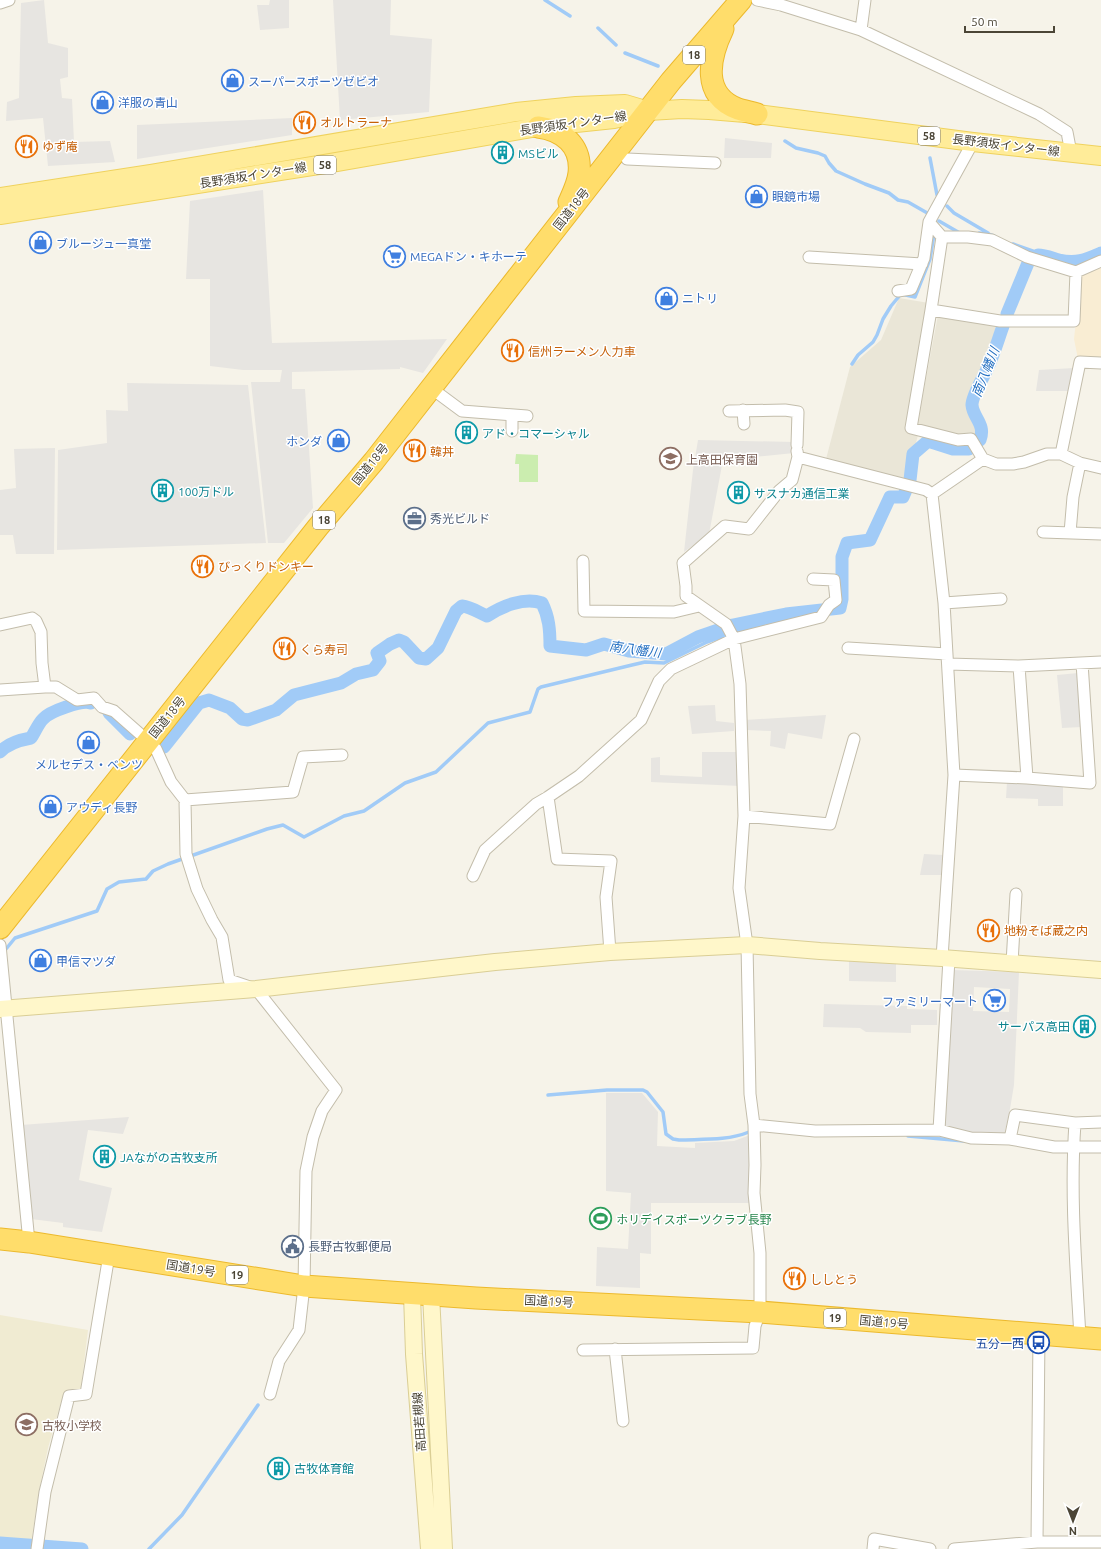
<svg xmlns="http://www.w3.org/2000/svg" width="1101" height="1549" viewBox="0 0 1101 1549" font-family="Ubuntu,'Noto Sans JP',sans-serif">
  <style>
    .residential { fill: #eae6d7 }
    .commercial { fill: #f9edd3 }
    .education { fill: #f0ebd2 }
    .green { fill: #cbedaf }
    .parking { fill: #e7e5e1; fill-rule: evenodd }
    .lines { fill: none; stroke-linecap: round; stroke-linejoin: round }
    .stream { stroke: #a1cbf7; stroke-width: 3.5 }
    .canal { stroke: #a1cbf7; stroke-width: 13 }
    .street-casing { stroke: #c3bdab; stroke-width: 13 }
    .secondary-casing { stroke: #dace95; stroke-width: 18 }
    .primary-casing { stroke: #efd25e; stroke-width: 20 }
    .highway-casing { stroke: #ecb92d; stroke-width: 23 }
    .street { stroke: #fff; stroke-width: 11 }
    .secondary { stroke: #fff7ca; stroke-width: 16 }
    .primary { stroke: #ffec99; stroke-width: 18 }
    .highway { stroke: #ffdd6b; stroke-width: 21 }
    .labels { text-anchor: middle; dominant-baseline: central; stroke-width: 3; stroke-linejoin: round; paint-order: stroke }
    .shield { fill: #fff; stroke: #817d72; stroke-width: 1 }
    .shield-label { font-size: 11px; font-weight: bold; fill: #4b4536 }
    .shop-label { font-size: 12px; fill: #366cbe; stroke: #fff; text-anchor: start }
    .food-label { font-size: 12px; fill: #c56008; stroke: #fff; text-anchor: start }
    .street-label { font-size: 12px; fill: #4b4536; stroke: #fff }
    .culture-label { font-size: 12px; fill: #0d838f; stroke: #fff; text-anchor: start }
    .education-label { font-size: 12px; fill: #785e54; stroke: #fff; text-anchor: start }
    .service-label { font-size: 12px; fill: #4e5e75; stroke: #fff; text-anchor: start }
    .leisure-label { font-size: 12px; fill: #27864d; stroke: #fff; text-anchor: start }
    .transit-label { font-size: 12px; fill: #164399; stroke: #fff; text-anchor: end }
    .water-label { font-size: 13px; font-style: italic; fill: #2470c2; stroke: #fff }
  </style>
  <rect width="100%" height="100%" fill="#f6f3e9"/>
  <path class="residential" d="M 899,298 L 929,303 L 909,432 L 918,435 L 906,482 L 825,463 L 850,367 L 881,340 Z
    M 938,315 L 996,325 L 989,356 L 976,401 L 975,436 L 962,437 L 917,426 Z"/>
  <path class="commercial" d="M 1101,268 L 1101,360 L 1078,359 L 1074,339 L 1081,275 Z"/>
  <path class="education" d="M 0,1315 L 88,1330 L 81,1388 L 61,1402 L 48,1448 L 39,1491 L 31,1543 L 0,1541 Z"/>
  <path class="green" d="M 516,454 L 538,455 L 538,482 L 519,482 L 519,464 L 515,464 Z"/>
  <path class="parking" d="M 44,0 L 48,43 L 68,48 L 68,77 L 60,79 L 62,98 L 72,99 L 74,142 L 110,141 L 115,162 L 48,166 L 43,118 L 6,121 L 7,102 L 19,98 L 21,3 Z
    M 270,0 L 289,0 L 289,28 L 260,30 L 257,5 L 269,5 Z
    M 333,0 L 391,0 L 390,35 L 432,39 L 429,112 L 340,120 Z
    M 292,118 L 292,135 L 137,159 L 137,125 Z
    M 725,138 L 772,143 L 771,158 L 724,158 Z
    M 263,190 L 272,343 L 447,339 L 423,373 L 400,367 L 400,369 L 292,372 L 292,389 L 305,389 L 313,508 L 284,543 L 268,543 L 251,382 L 280,382 L 282,370 L 243,370 L 210,366 L 210,279 L 186,279 L 190,201 Z
    M 1074,368 L 1068,391 L 1036,391 L 1039,370 Z
    M 127,383 L 248,385 L 266,543 L 57,550 L 58,450 L 107,443 L 106,410 L 128,411 Z
    M 698,440 L 794,442 L 794,453 L 723,460 L 709,534 L 684,552 L 693,470 Z
    M 55,448 L 54,554 L 16,554 L 13,535 L 0,535 L 0,490 L 16,488 L 14,449 Z
    M 1078,673 L 1082,727 L 1062,728 L 1057,675 Z
    M 715,705 L 716,721 L 734,723 L 734,731 L 692,734 L 688,706 Z
    M 826,715 L 822,739 L 788,733 L 785,749 L 770,746 L 771,731 L 746,730 L 745,720 Z
    M 702,752 L 739,752 L 740,786 L 651,782 L 651,758 L 660,757 L 660,775 L 702,777 Z
    M 1007,782 L 1063,786 L 1063,806 L 1038,806 L 1038,799 L 1006,798 Z
    M 924,854 L 943,855 L 941,875 L 920,875 Z
    M 849,961 L 896,962 L 896,982 L 849,981 Z
    M 952,970 L 1019,972 L 1014,1085 L 1010,1109 L 1004,1135 L 968,1135 L 942,1128 ZM 974,987 L 1010,989 L 1009,1012 L 973,1011 Z
    M 824,1004 L 907,1006 L 907,1009 L 937,1010 L 937,1025 L 911,1025 L 911,1033 L 866,1032 L 860,1028 L 823,1027 Z
    M 606,1093 L 642,1093 L 658,1112 L 657,1146 L 695,1148 L 695,1143 L 734,1141 L 750,1135 L 753,1203 L 651,1203 L 651,1254 L 640,1253 L 640,1288 L 596,1286 L 597,1247 L 628,1249 L 631,1193 L 606,1191 Z
    M 129,1117 L 123,1134 L 88,1130 L 79,1180 L 112,1188 L 102,1232 L 63,1227 L 63,1223 L 31,1219 L 21,1125 Z"/>
  <g class="lines">
    <path class="stream" d="M 545,0 L 570,16
      M 598,28 L 616,45
      M 625,53 L 658,66
      M 785,141 L 796,148 L 818,153 L 825,156 L 829,163 L 836,171 L 865,184 L 889,193 L 898,200 L 908,202 L 929,214
      M 930,158 L 937,195
      M 947,206 L 954,213 L 988,233
      M 939,221 L 958,232
      M 979,233 L 988,234 L 994,236
      M 1013,244 L 1044,255
      M 852,364 L 858,355 L 873,342 L 877,335 L 883,319 L 891,306 L 901,294 L 915,297 L 930,259 L 934,234
      M 6,949 L 15,938 L 97,911 L 107,889 L 119,882 L 146,879 L 153,871 L 168,864 L 267,829 L 283,825 L 304,837 L 344,816 L 364,811 L 405,783 L 436,772 L 488,723 L 530,712 L 538,689 L 541,687 L 632,665 L 645,662 L 664,663 L 707,642 L 737,631 L 763,626
      M 548,1095 L 607,1090 L 643,1090 L 647,1092 L 663,1112 L 666,1134 L 673,1139 L 679,1140 C 703,1139 727,1141 749,1132
      M 908,1136 L 964,1141
      M 149,1549 L 182,1515 L 258,1405"/>
    <path class="canal" d="M 1038,255 C 1045,255 1052,258 1059,260 C 1076,264 1085,260 1101,253
      M 1007,314 L 1028,263
      M 980,440 C 986,424 973,418 972,405 C 972,395 984,377 988,367 C 994,354 998,340 1003,326
      M 910,480 L 913,454 L 928,441 L 953,449 L 969,449
      M 109,713 L 130,734
      M 164,747 L 199,703 L 209,700 L 230,708 L 242,719 L 248,720 L 276,710 L 294,695 L 341,683 L 356,674 L 373,670 L 380,661 L 377,653 L 390,644 L 399,640 L 404,642 L 419,658 L 426,659 L 438,648 L 456,611 L 462,606 C 471,607 478,612 487,616 C 502,606 524,597 542,603 C 549,617 550,630 550,646 L 586,650 L 604,644 L 629,651 L 666,654 L 698,637 L 733,625 L 786,614 L 840,608 L 842,599 L 842,557 L 847,543 L 870,540 L 890,497 L 903,497 L 906,490
      M 0,752 C 8,743 20,740 31,738 C 35,732 38,724 43,719 C 50,711 82,700 91,703
      M 0,1543 L 82,1549"/>
    <defs>
      <path id="street" d="M 757,0 L 781,5 L 861,30 L 1039,114 L 1067,132 L 1071,153
        M 0,3 L 9,0
        M 861,30 L 865,0
        M 627,159 L 715,163
        M 929,222 L 942,237 L 931,310 L 911,428 L 958,440 L 971,439 L 983,459 L 932,494
        M 942,237 L 968,237 L 992,240 L 1027,257 L 1076,272 L 1101,261
        M 809,257 L 922,264
        M 898,291 L 911,289 L 924,258 L 929,222 L 973,142
        M 931,310 L 1000,321 L 1074,321 L 1076,272
        M 431,388 L 462,411 L 527,416
        M 743,410 L 744,424
        M 729,411 L 785,410 L 798,412 L 797,445
        M 512,415 L 512,431
        M 1061,454 L 1080,362 L 1101,363
        M 798,457 L 926,490 L 932,494 L 944,603 L 954,775 L 942,958
        M 983,459 L 996,464 L 1013,464 L 1024,462 L 1047,454 L 1061,454 L 1080,463 L 1101,468
        M 1043,532 L 1101,534
        M 1070,533 L 1073,497 L 1080,463
        M 583,561 L 584,611 L 674,612 L 699,606
        M 944,603 L 1001,599
        M 0,625 L 32,618 L 36,621 L 41,632 L 42,663 L 45,687 L 0,690
        M 848,648 L 947,654
        M 948,664 L 1019,666 L 1101,662
        M 1019,666 L 1027,778
        M 45,687 L 56,687 L 77,700 L 94,698 L 102,707 L 114,711 L 148,741 L 156,749 L 171,782 L 185,800 L 186,854 L 197,889 L 212,920 L 222,937 L 229,980 L 256,989 L 336,1090 L 322,1111 L 313,1137 L 306,1171 L 304,1286 L 299,1330 L 279,1361 L 270,1394
        M 954,775 L 1027,778 L 1090,783 L 1082,663
        M 548,797 L 579,776 L 641,720 L 659,681 L 671,669 L 734,639 L 821,617 L 829,605 L 836,600 L 834,580 L 813,579
        M 185,800 L 293,792 L 303,757 L 342,755
        M 744,816 L 830,824 L 854,739
        M 473,876 L 485,850 L 536,804 L 548,797 L 557,859 L 611,861 L 606,897 L 610,952
        M 0,945 L 29,1242
        M 1012,963 L 1016,894
        M 1075,1123 C 1070,1194 1076,1266 1080,1337
        M 754,1125 L 815,1131 L 939,1130 L 971,1138 L 1010,1139 L 1054,1147 L 1101,1147
        M 939,1130 L 949,959
        M 1010,1139 L 1015,1115 L 1075,1123 L 1101,1122
        M 615,1349 L 623,1421
        M 583,1350 L 753,1348 L 755,1326 L 760,1312 L 760,1253 L 754,1193 L 755,1165 L 754,1125 L 750,1094 L 747,945 L 739,888 L 744,816 L 740,684 L 734,639 L 726,624 L 686,596 L 686,586 L 683,563 L 725,526 L 749,529 L 779,491 L 792,480 L 798,457 L 797,451
        M 1037,1542 L 1039,1334
        M 37,1549 L 45,1492 L 69,1396 L 86,1394 L 109,1255
        M 873,1549 L 874,1539 L 930,1549
        M 954,1549 L 1037,1542 L 1101,1542"/>
      <path id="secondary" d="M 0,1009 L 256,989 L 495,962 L 610,952 L 747,945 L 820,951 L 942,958 L 1101,970
        M 412,1294 L 414,1354 L 429,1549
        M 431,1295 L 444,1549"/>
      <path id="primary" d="M 0,197 L 151,174 L 516,112 L 576,106 L 625,104 L 642,109
        M 0,215 L 325,164 L 538,127 L 614,119 L 649,111 L 682,109 L 709,110 L 757,114 L 973,142 L 1101,156"/>
      <path id="highway" d="M 723,29 C 709,58 701,95 738,109 C 744,111 751,112 757,114
        M 538,127 C 562,130 582,145 579,173 C 578,183 573,193 569,202
        M 0,928 L 318,527 L 374,461 L 671,81 L 741,0
        M 0,1239 L 29,1242 L 304,1286 L 476,1298 L 760,1312 L 1101,1339"/>
    </defs>
    <use href="#street" class="street-casing"/>
    <use href="#secondary" class="secondary-casing"/>
    <use href="#primary" class="primary-casing"/>
    <use href="#highway" class="highway-casing"/>
    <use href="#street" class="street"/>
    <use href="#secondary" class="secondary"/>
    <use href="#primary" class="primary"/>
    <use href="#highway" class="highway"/>
  </g>
  <defs>
    <symbol id="shop-ring" viewBox="-11 -11 22 22"><circle r="9.5" fill="#fff" stroke="#3f7fe0" stroke-width="1.5"/><path d="M-5-2.5h2.3a2.7 3.5 0 0 1 5.4 0H5L5.5 6h-11ZM-1.5-2.5h3a1.5 2.3 0 0 0-3 0Z" fill="#3f7fe0"/></symbol>
    <symbol id="restaurant-ring" viewBox="-11 -11 22 22"><circle r="9.5" fill="#fff" stroke="#e8710a" stroke-width="1.5"/><path d="M-5-6h1v4h1v-4h1v4h1v-4h1v5L-1.5 .5V6h-2V.5L-5-1ZM5-6V6H3V1.5H1.5Q1.5-4 5-6Z" fill="#e8710a"/></symbol>
    <symbol id="building-ring" viewBox="-11 -11 22 22"><circle r="9.5" fill="#fff" stroke="#0f9aa8" stroke-width="1.5"/><path d="M-4-6H4V6H1V3H-1V6H-4ZM-2.5-4.3h1.7v1.8h-1.7ZM.8-4.3h1.7v1.8H.8ZM-2.5-1h1.7V.8h-1.7ZM.8-1h1.7V.8H.8Z" fill="#0f9aa8"/></symbol>
    <symbol id="supermarket-ring" viewBox="-11 -11 22 22"><circle r="9.5" fill="#fff" stroke="#3f7fe0" stroke-width="1.5"/><path d="M-6-5.5h2.5l.6 2H6L4.5 2H-2.5L-4.4-4H-6ZM-1.5 3.2a1.3 1.3 0 1 0 .1 0ZM3 3.2a1.3 1.3 0 1 0 .1 0Z" fill="#3f7fe0"/></symbol>
    <symbol id="school-ring" viewBox="-11 -11 22 22"><circle r="9.5" fill="#fff" stroke="#8d6e63" stroke-width="1.5"/><path d="M0-5L7-2L0 1L-7-2ZM-4 1L0 2.5L4 1V4Q0 6-4 4Z" fill="#8d6e63"/></symbol>
    <symbol id="office-ring" viewBox="-11 -11 22 22"><circle r="9.5" fill="#fff" stroke="#5c6f8a" stroke-width="1.5"/><path d="M-6-3h4V-5.5h4V-3h4V5H-6ZM-1-4.5V-3h2v-1.5ZM-6 0V1H6V0Z" fill="#5c6f8a"/></symbol>
    <symbol id="stadium-ring" viewBox="-11 -11 22 22"><circle r="9.5" fill="#fff" stroke="#2e9e5b" stroke-width="1.5"/><path d="M0-5a6.5 5 0 1 0 0 10a6.5 5 0 1 0 0-10ZM-3.5-1.8h7v3.6h-7Z" fill="#2e9e5b"/></symbol>
    <symbol id="civic-ring" viewBox="-11 -11 22 22"><circle r="9.5" fill="#fff" stroke="#5c6f8a" stroke-width="1.5"/><path d="M-.6-6.5H3V-4.5H.6V-3L4-1V1h2V6H-6V1h2V-1L-.6-3ZM-1.2 2.5V6h2.4V2.5Z" fill="#5c6f8a"/></symbol>
    <symbol id="bus-ring" viewBox="-11 -11 22 22"><circle r="9.5" fill="#fff" stroke="#1a4fb4" stroke-width="1.5"/><path d="M-5-6H5V4H4V6H2V4H-2V6H-4V4H-5ZM-3.5-4V0h7V-4ZM-3.5 1.2v1.5H-2V1.2ZM2 1.2v1.5H3.5V1.2Z" fill="#1a4fb4"/></symbol>
  </defs>
  <g fill-rule="evenodd">
    <use href="#shop-ring" x="220" y="68" width="25" height="25"/>
    <use href="#shop-ring" x="90" y="90" width="25" height="25"/>
    <use href="#restaurant-ring" x="292" y="110" width="25" height="25"/>
    <use href="#restaurant-ring" x="14" y="134" width="25" height="25"/>
    <use href="#building-ring" x="490" y="140" width="25" height="25"/>
    <use href="#shop-ring" x="744" y="184" width="25" height="25"/>
    <use href="#shop-ring" x="28" y="230" width="25" height="25"/>
    <use href="#supermarket-ring" x="382" y="244" width="25" height="25"/>
    <use href="#shop-ring" x="654" y="286" width="25" height="25"/>
    <use href="#restaurant-ring" x="500" y="338" width="25" height="25"/>
    <use href="#building-ring" x="454" y="420" width="25" height="25"/>
    <use href="#shop-ring" x="326" y="428" width="25" height="25"/>
    <use href="#restaurant-ring" x="402" y="438" width="25" height="25"/>
    <use href="#school-ring" x="658" y="446" width="25" height="25"/>
    <use href="#building-ring" x="150" y="478" width="25" height="25"/>
    <use href="#building-ring" x="726" y="480" width="25" height="25"/>
    <use href="#office-ring" x="402" y="506" width="25" height="25"/>
    <use href="#restaurant-ring" x="190" y="554" width="25" height="25"/>
    <use href="#restaurant-ring" x="272" y="636" width="25" height="25"/>
    <use href="#shop-ring" x="76" y="730" width="25" height="25"/>
    <use href="#shop-ring" x="38" y="794" width="25" height="25"/>
    <use href="#restaurant-ring" x="976" y="918" width="25" height="25"/>
    <use href="#shop-ring" x="28" y="948" width="25" height="25"/>
    <use href="#supermarket-ring" x="982" y="988" width="25" height="25"/>
    <use href="#building-ring" x="1072" y="1014" width="25" height="25"/>
    <use href="#building-ring" x="92" y="1144" width="25" height="25"/>
    <use href="#stadium-ring" x="588" y="1206" width="25" height="25"/>
    <use href="#civic-ring" x="280" y="1234" width="25" height="25"/>
    <use href="#restaurant-ring" x="782" y="1266" width="25" height="25"/>
    <use href="#bus-ring" x="1026" y="1330" width="25" height="25"/>
    <use href="#school-ring" x="14" y="1412" width="25" height="25"/>
    <use href="#building-ring" x="266" y="1456" width="25" height="25"/>
  </g>
  <g class="labels">
    <g class="shield">
      <rect x="683" y="46" width="22" height="18" rx="3"/>
      <rect x="918" y="127" width="22" height="18" rx="3"/>
      <rect x="314" y="156" width="22" height="18" rx="3"/>
      <rect x="313" y="511" width="22" height="18" rx="3"/>
      <rect x="226" y="1266" width="22" height="18" rx="3"/>
      <rect x="824" y="1309" width="22" height="18" rx="3"/>
    </g>
    <g class="shield-label">
      <text x="694" y="55">18</text>
      <text x="929" y="136">58</text>
      <text x="325" y="165">58</text>
      <text x="324" y="520">18</text>
      <text x="237" y="1275">19</text>
      <text x="835" y="1318">19</text>
    </g>
    <g class="shop-label">
      <text x="248" y="81">スーパースポーツゼビオ</text>
      <text x="118" y="102">洋服の青山</text>
      <text x="772" y="196">眼鏡市場</text>
      <text x="56" y="243">ブルージュ一真堂</text>
      <text x="410" y="256">MEGAドン・キホーテ</text>
      <text x="682" y="298">ニトリ</text>
      <text x="322" y="441" text-anchor="end">ホンダ</text>
      <text x="89" y="764" text-anchor="middle">メルセデス・ベンツ</text>
      <text x="66" y="807">アウディ長野</text>
      <text x="56" y="961">甲信マツダ</text>
      <text x="978" y="1001" text-anchor="end">ファミリーマート</text>
    </g>
    <g class="food-label">
      <text x="320" y="122">オルトラーナ</text>
      <text x="42" y="146">ゆず庵</text>
      <text x="528" y="351">信州ラーメン人力車</text>
      <text x="430" y="451">韓丼</text>
      <text x="218" y="566">びっくりドンキー</text>
      <text x="300" y="649">くら寿司</text>
      <text x="1004" y="930">地粉そば蔵之内</text>
      <text x="810" y="1279">ししとう</text>
    </g>
    <g class="street-label">
      <text transform="translate(573 123) rotate(-8)">長野須坂インター線</text>
      <text transform="translate(1006 145) rotate(7)">長野須坂インター線</text>
      <text transform="translate(253 175) rotate(-9)">長野須坂インター線</text>
      <text transform="translate(571 209) rotate(-52)">国道18号</text>
      <text transform="translate(370 464) rotate(-51)">国道18号</text>
      <text transform="translate(167 717) rotate(-51)">国道18号</text>
      <text transform="translate(191 1268) rotate(9)">国道19号</text>
      <text transform="translate(549 1301) rotate(3)">国道19号</text>
      <text transform="translate(884 1322) rotate(5)">国道19号</text>
      <text transform="translate(419 1422) rotate(-94)">高田若槻線</text>
    </g>
    <g class="culture-label">
      <text x="518" y="153">MSビル</text>
      <text x="482" y="433">アド・コマーシャル</text>
      <text x="178" y="491">100万ドル</text>
      <text x="754" y="493">サスナカ通信工業</text>
      <text x="1070" y="1026" text-anchor="end">サーパス高田</text>
      <text x="120" y="1157">JAながの古牧支所</text>
      <text x="294" y="1468">古牧体育館</text>
    </g>
    <g class="education-label">
      <text x="686" y="459">上高田保育園</text>
      <text x="42" y="1425">古牧小学校</text>
    </g>
    <g class="service-label">
      <text x="430" y="518">秀光ビルド</text>
      <text x="308" y="1246">長野古牧郵便局</text>
    </g>
    <g class="leisure-label">
      <text x="616" y="1219">ホリデイスポーツクラブ長野</text>
    </g>
    <g class="transit-label">
      <text x="1024" y="1343">五分一西</text>
    </g>
    <g class="water-label">
      <text transform="translate(985 372) rotate(-68)">南八幡川</text>
      <text transform="translate(635 649) rotate(8)">南八幡川</text>
    </g>
  </g>
  <g transform="translate(1073 1521) rotate(180)" stroke="#ffffff" stroke-width="3" paint-order="stroke">
  <path d="M0-3L7 15L0 10L-7 15Z" fill="#4b4536"/>
  <text y="-6" font-size="11" font-weight="bold" text-anchor="middle" fill="#4b4536">N</text>
  </g>
  <path d="M965 26v6h89v-6" fill="none" stroke="#4b4536" stroke-width="2"/>
  <text x="971" y="26" font-size="12" fill="#4b4536" stroke="#ffffff" stroke-width="3" paint-order="stroke">50 m</text>
</svg>
